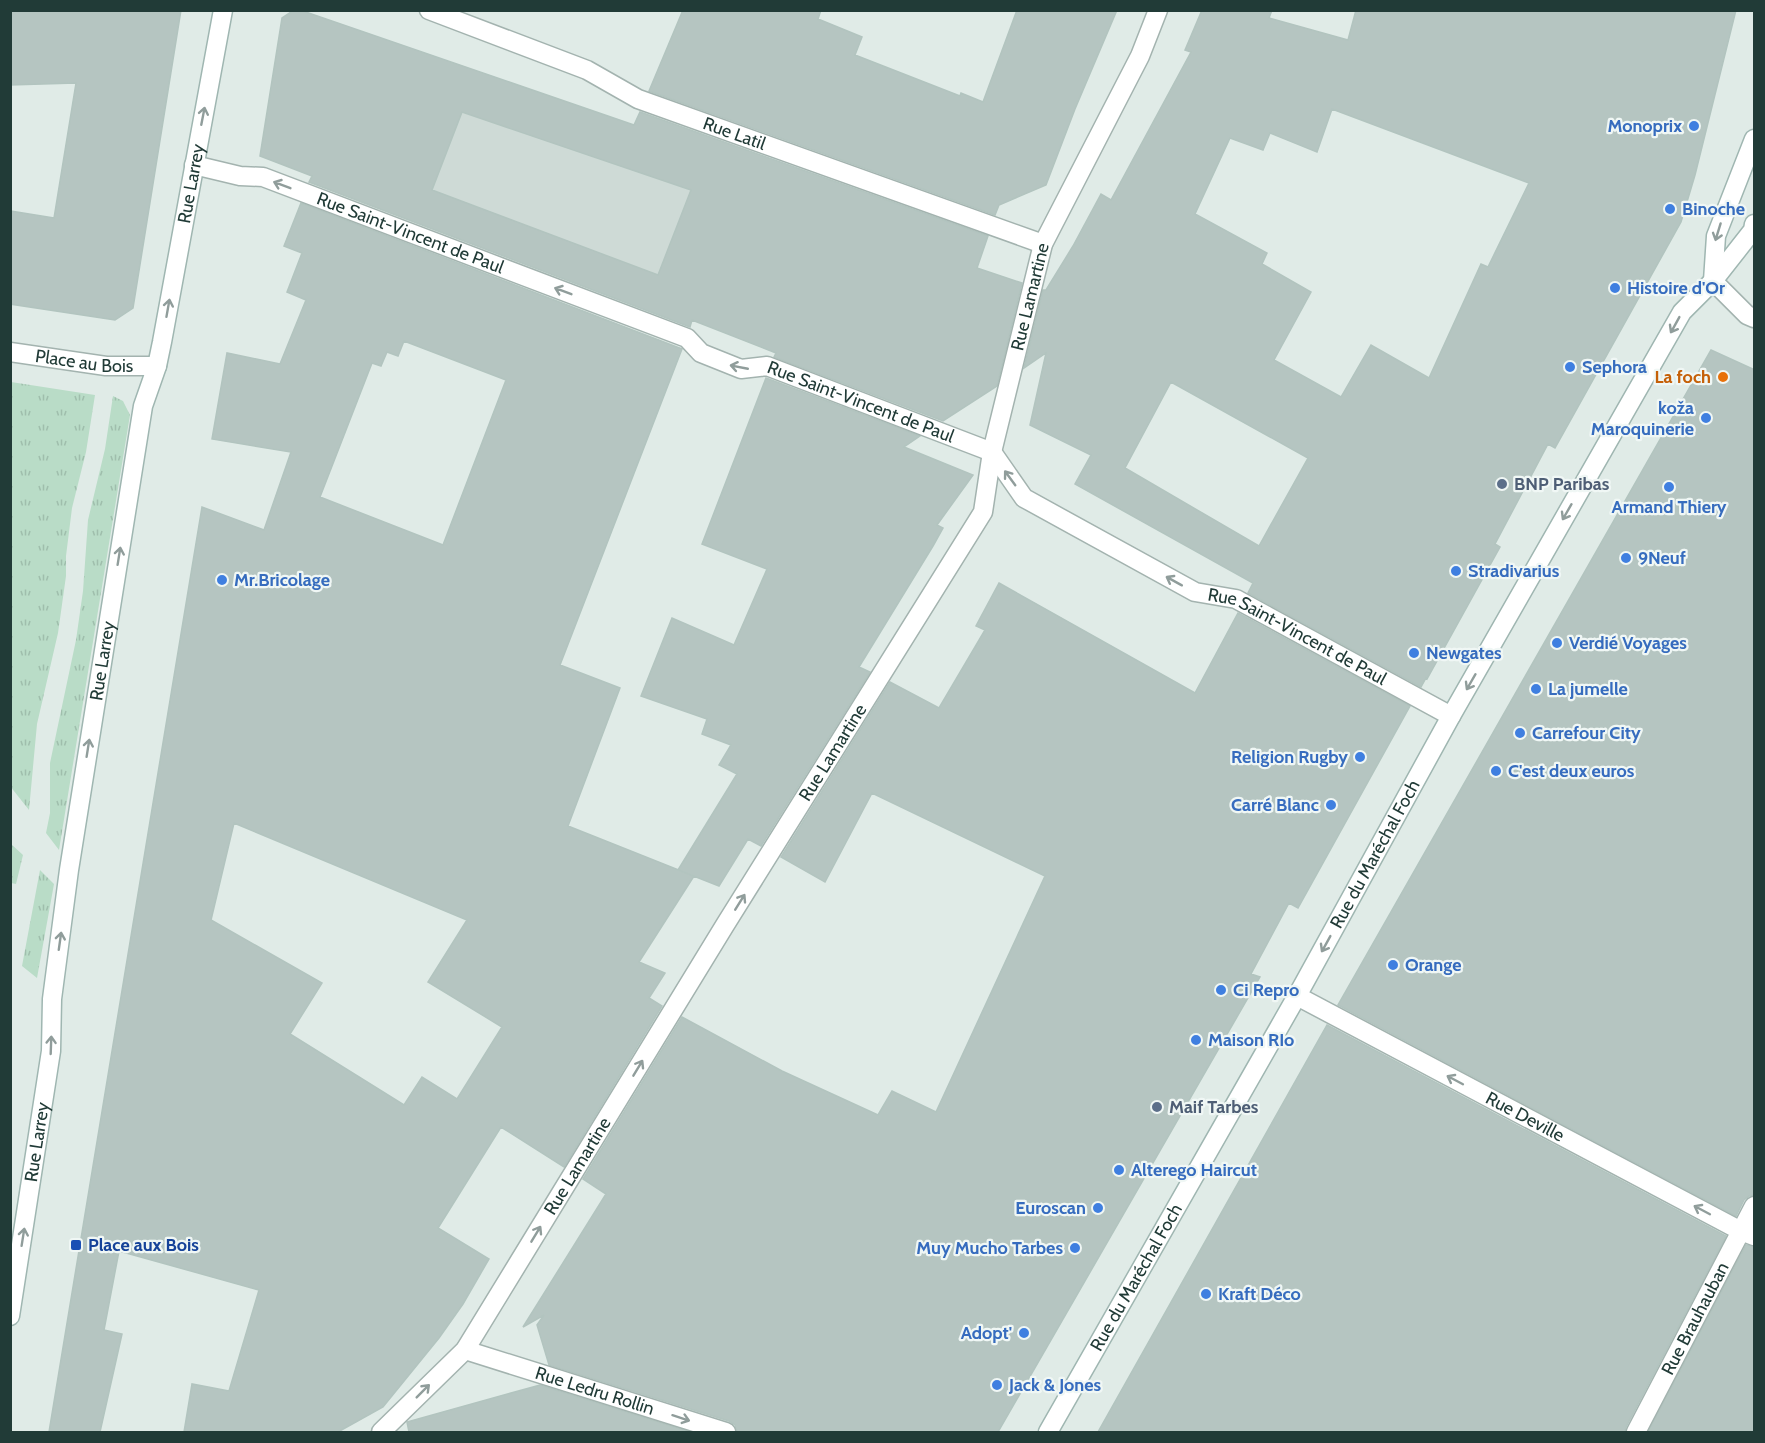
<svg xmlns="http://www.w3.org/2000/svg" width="1765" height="1443" viewBox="0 0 1765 1443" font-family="Cabin,sans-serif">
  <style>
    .built { fill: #cedad6 }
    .grass { fill: url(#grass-tufts) }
    .building { fill: #b5c5c1; stroke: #b2c4bf; stroke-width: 1.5; fill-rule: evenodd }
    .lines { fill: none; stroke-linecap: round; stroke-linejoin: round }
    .street-casing { stroke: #a3b3af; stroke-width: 21 }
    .secondary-casing { stroke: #9fb6b1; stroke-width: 21 }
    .street { stroke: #fff; stroke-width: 18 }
    .secondary { stroke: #fff; stroke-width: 18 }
    .oneway { stroke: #909d9b }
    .shop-dot { fill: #3f7fe0; stroke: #f0f7f5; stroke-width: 2 }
    .food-dot { fill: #e8710a; stroke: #f0f7f5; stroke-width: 2 }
    .service-dot { fill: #5c6f8a; stroke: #f0f7f5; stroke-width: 2 }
    .transit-dot { fill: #1a4fb4; stroke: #f0f7f5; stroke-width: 2 }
    .labels { text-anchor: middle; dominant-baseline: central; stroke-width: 4.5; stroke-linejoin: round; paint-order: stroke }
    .shop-label { font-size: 18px; font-weight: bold; fill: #366cbe; stroke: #f0f7f5; text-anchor: start }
    .street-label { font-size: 18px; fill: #213b37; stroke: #f0f7f5 }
    .food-label { font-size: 18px; font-weight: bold; fill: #c56008; stroke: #f0f7f5; text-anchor: end }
    .service-label { font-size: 18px; font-weight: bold; fill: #4e5e75; stroke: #f0f7f5; text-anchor: start }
    .transit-label { font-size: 18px; font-weight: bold; fill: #164399; stroke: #f0f7f5; text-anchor: start }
  </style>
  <defs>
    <pattern id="grass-tufts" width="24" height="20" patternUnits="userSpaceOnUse" patternTransform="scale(1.5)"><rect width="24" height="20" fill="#b9dcc7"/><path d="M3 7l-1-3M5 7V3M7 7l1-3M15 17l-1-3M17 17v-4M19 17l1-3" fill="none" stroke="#9fbeac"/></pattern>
  </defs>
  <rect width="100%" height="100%" fill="#e0ebe7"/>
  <path class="built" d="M 294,11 L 767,171 L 761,346 L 260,156 L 282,18 Z"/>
  <path class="grass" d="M 11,382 L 95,395 L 86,452 L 72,508 L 66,556 L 66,576 L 58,633 L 37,724 L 29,810 L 10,786 Z
    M 113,396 L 123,401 L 130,415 L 59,850 L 46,833 L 50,813 L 50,763 L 76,640 L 83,591 L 88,520 L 105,449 Z
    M 10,843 L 23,855 L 16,884 L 11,883 Z
    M 40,870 L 54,884 L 37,978 L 22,966 Z"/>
  <path class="building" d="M 10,10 L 181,10 L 133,308 L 115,320 L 10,304 L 10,211 L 54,218 L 76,83 L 10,85 Z
    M 294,10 L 300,10 L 634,125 L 640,112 L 988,236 L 977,268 L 1022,283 L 997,386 L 943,421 L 774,357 L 776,353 L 692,320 L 690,327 L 309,182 L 312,176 L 260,156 L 282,18 ZM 462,112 L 691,190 L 658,275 L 432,190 Z
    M 683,10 L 821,10 L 818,19 L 862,37 L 855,55 L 960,96 L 961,93 L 983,102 L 1017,10 L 1117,10 L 1075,109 L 1046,185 L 999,205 L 995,215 L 649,91 Z
    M 1202,10 L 1272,10 L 1269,18 L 1348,40 L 1356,10 L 1736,10 L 1695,175 L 1681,222 L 1555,448 L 1548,444 L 1495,544 L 1500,547 L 1427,679 L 1426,678 L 1421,687 L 1248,593 L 1253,583 L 1075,484 L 1091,455 L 1030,425 L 1046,353 L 1024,368 L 1043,290 L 1046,290 L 1073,246 L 1101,194 L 1111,200 L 1191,52 L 1185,50 ZM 1332,109 L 1529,183 L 1488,267 L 1481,264 L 1429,378 L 1371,345 L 1341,397 L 1274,360 L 1311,292 L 1262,264 L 1267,253 L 1195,214 L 1230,138 L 1263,150 L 1270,133 L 1317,152 ZM 1171,382 L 1308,458 L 1259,546 L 1125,468 Z
    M 301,203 L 682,349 L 560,665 L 620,688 L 568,826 L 694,876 L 639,962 L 665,973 L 649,998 L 662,1006 L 564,1167 L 501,1127 L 438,1228 L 489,1259 L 463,1304 L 439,1338 L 383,1407 L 338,1432 L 184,1432 L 192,1384 L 229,1391 L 259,1290 L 119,1251 L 104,1330 L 122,1334 L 100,1432 L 49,1432 L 202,507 L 264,530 L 291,452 L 212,439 L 227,353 L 280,364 L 306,300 L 287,292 L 302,253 L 284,246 ZM 404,341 L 506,380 L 443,545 L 320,497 L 372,363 L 381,366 L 387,352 L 398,356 ZM 234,823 L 467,920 L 428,982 L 502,1027 L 457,1099 L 422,1077 L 404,1105 L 290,1034 L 322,983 L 211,920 Z
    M 1711,350 L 1755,370 L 1755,1195 L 1749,1196 L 1744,1200 L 1736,1216 L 1338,1005 Z
    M 766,378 L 920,436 L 904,447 L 973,475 L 937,525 L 943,528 L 933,546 L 859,667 L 870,672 L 761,846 L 748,839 L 719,886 L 678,870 L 737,774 L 719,765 L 731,745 L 702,734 L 707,719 L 641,696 L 672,618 L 734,645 L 767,569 L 702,544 Z
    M 999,583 L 1195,693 L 1238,613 L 1410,706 L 1298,908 L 1289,903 L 1251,974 L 1260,977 L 998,1432 L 737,1432 L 735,1425 L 729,1421 L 549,1365 L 537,1325 L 544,1315 L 523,1327 L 606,1194 L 583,1179 L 682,1017 L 782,1071 L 878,1115 L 892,1091 L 936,1112 L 1045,876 L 872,793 L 825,882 L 781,857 L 890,682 L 939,708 L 985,630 L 976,626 Z
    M 1327,1025 L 1726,1236 L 1626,1427 L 1625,1432 L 1098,1432 Z
    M 1746,1245 L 1755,1247 L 1755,1432 L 1648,1432 Z
    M 540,1385 L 690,1432 L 409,1432 L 407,1422 Z"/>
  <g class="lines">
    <defs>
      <g id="street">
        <path id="s1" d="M 429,10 L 587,70 L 638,99 L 1043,244"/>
        <path id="s2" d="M 194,165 L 240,176 L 263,177 L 687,338 L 701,353 L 741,369 L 767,366 L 992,452 L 1024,498 L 1195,592 L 1236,599 L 1451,716"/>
        <path d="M 1713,281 L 1747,315 L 1754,318"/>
        <path id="s3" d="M 10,352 L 106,366 L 157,366"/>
        <path id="s4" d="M 1297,996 L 1741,1231 L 1754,1236"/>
        <path id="s5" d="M 465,1350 L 726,1432"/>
        <path id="s6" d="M 381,1432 L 465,1350 L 725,925 L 983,512 L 992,452 L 1043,244 L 1140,56 L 1158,10"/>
        <path id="s7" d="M 1636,1432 L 1754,1206"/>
      </g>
      <g id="secondary">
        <path d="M 1713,281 L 1716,236 L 1754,139"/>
        <path id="s8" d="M 10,1316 L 51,1051 L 52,999 L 69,870 L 143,406 L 157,366 L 162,342 L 223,10"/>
        <path id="s9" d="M 1048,1432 L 1297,996 L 1451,716 L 1682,312 L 1713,281 L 1753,230 L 1754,224"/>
      </g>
    </defs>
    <use href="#street" class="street-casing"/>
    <use href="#secondary" class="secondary-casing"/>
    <use href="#street" class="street"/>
    <use href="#secondary" class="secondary"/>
  </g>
  <defs><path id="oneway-shaft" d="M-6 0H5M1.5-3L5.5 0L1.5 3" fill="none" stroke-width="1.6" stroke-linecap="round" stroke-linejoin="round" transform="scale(1.5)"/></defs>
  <g class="oneway">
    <use href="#oneway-shaft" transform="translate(203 116) rotate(-79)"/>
    <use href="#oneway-shaft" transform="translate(282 185) rotate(-159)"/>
    <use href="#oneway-shaft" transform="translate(1718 232) rotate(107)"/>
    <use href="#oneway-shaft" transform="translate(563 291) rotate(-159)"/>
    <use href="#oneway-shaft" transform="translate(168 308) rotate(-80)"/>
    <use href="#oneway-shaft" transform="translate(1675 325) rotate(119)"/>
    <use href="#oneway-shaft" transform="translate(739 367) rotate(-169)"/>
    <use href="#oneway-shaft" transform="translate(1010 478) rotate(-126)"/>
    <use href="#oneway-shaft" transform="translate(1567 512) rotate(120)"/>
    <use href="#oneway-shaft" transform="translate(119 556) rotate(-81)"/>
    <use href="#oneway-shaft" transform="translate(1174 581) rotate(-151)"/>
    <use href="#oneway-shaft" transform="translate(1471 682) rotate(120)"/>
    <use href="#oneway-shaft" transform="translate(88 748) rotate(-81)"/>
    <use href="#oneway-shaft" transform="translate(740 902) rotate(-58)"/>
    <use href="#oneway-shaft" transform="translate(60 941) rotate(-82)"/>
    <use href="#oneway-shaft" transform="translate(1326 944) rotate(119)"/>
    <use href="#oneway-shaft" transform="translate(51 1045) rotate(-88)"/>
    <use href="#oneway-shaft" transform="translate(638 1068) rotate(-59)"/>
    <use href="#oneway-shaft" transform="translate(1455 1080) rotate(-152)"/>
    <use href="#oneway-shaft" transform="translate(1702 1210) rotate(-152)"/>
    <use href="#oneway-shaft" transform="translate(536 1234) rotate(-59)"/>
    <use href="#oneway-shaft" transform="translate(23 1237) rotate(-81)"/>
    <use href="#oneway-shaft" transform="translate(423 1391) rotate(-45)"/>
    <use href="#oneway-shaft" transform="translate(681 1418) rotate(18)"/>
  </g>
  <g class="shop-dot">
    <circle cx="1694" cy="126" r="6"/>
    <circle cx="1670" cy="209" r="6"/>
    <circle cx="1615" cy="288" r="6"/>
    <circle cx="1570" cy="367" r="6"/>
    <circle cx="1706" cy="418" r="6"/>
    <circle cx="1669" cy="487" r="6"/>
    <circle cx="1626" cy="558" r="6"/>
    <circle cx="1456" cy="571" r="6"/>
    <circle cx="222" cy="580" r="6"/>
    <circle cx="1557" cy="643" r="6"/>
    <circle cx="1414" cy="653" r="6"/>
    <circle cx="1536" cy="689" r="6"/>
    <circle cx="1520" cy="733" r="6"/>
    <circle cx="1360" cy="757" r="6"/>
    <circle cx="1496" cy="771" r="6"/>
    <circle cx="1331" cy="805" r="6"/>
    <circle cx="1393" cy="965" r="6"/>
    <circle cx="1221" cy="990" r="6"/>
    <circle cx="1196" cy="1040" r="6"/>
    <circle cx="1119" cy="1170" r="6"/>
    <circle cx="1098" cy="1208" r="6"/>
    <circle cx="1075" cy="1248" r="6"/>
    <circle cx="1206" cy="1294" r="6"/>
    <circle cx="1024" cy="1333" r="6"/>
    <circle cx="997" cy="1385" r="6"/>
  </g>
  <circle class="food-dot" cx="1723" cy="377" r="6"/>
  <g class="service-dot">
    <circle cx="1502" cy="484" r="6"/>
    <circle cx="1157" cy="1107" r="6"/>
  </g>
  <rect class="transit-dot" x="70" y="1239" width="12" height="12" rx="3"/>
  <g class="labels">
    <g class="shop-label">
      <text x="1682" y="126" text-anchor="end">Monoprix</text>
      <text x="1682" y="209">Binoche</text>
      <text x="1627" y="288">Histoire d'Or</text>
      <text x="1582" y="367">Sephora</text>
      <text x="1694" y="408" text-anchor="end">koža<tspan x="1694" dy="21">Maroquinerie</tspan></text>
      <text x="1669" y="507" text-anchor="middle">Armand Thiery</text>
      <text x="1638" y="558">9Neuf</text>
      <text x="1468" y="571">Stradivarius</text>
      <text x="234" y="580">Mr.Bricolage</text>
      <text x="1569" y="643">Verdié Voyages</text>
      <text x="1426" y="653">Newgates</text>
      <text x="1548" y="689">La jumelle</text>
      <text x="1532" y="733">Carrefour City</text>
      <text x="1348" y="757" text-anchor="end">Religion Rugby</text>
      <text x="1508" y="771">C'est deux euros</text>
      <text x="1319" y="805" text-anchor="end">Carré Blanc</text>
      <text x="1405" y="965">Orange</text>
      <text x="1233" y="990">Ci Repro</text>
      <text x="1208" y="1040">Maison RIo</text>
      <text x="1131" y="1170">Alterego Haircut</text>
      <text x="1086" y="1208" text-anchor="end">Euroscan</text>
      <text x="1063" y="1248" text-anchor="end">Muy Mucho Tarbes</text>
      <text x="1218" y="1294">Kraft Déco</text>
      <text x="1012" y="1333" text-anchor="end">Adopt'</text>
      <text x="1009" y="1385">Jack &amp; Jones</text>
    </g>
    <g class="street-label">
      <text stroke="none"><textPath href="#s1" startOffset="330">Rue Latil</textPath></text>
      <text stroke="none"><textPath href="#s8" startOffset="1148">Rue Larrey</textPath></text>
      <text stroke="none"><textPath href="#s2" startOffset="228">Rue Saint-Vincent de Paul</textPath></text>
      <text stroke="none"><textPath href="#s6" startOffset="1323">Rue Lamartine</textPath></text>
      <text stroke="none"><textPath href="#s3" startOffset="75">Place au Bois</textPath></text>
      <text stroke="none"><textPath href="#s2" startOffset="714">Rue Saint-Vincent de Paul</textPath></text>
      <text stroke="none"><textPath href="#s2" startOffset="1218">Rue Saint-Vincent de Paul</textPath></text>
      <text stroke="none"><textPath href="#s8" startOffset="662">Rue Larrey</textPath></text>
      <text stroke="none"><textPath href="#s6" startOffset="819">Rue Lamartine</textPath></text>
      <text stroke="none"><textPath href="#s9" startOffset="664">Rue du Maréchal Foch</textPath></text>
      <text stroke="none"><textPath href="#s4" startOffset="258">Rue Deville</textPath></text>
      <text stroke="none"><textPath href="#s8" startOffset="176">Rue Larrey</textPath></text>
      <text stroke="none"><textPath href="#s6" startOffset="333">Rue Lamartine</textPath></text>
      <text stroke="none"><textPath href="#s9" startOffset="178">Rue du Maréchal Foch</textPath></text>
      <text stroke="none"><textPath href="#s7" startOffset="128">Rue Brauhauban</textPath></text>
      <text stroke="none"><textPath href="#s5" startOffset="136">Rue Ledru Rollin</textPath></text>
    </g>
    <g class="food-label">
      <text x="1711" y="377">La foch</text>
    </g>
    <g class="service-label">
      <text x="1514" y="484">BNP Paribas</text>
      <text x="1169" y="1107">Maif Tarbes</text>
    </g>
    <g class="transit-label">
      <text x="88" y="1245">Place aux Bois</text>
    </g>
  </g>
  <rect width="1765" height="1443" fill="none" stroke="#213b37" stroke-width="24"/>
</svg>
